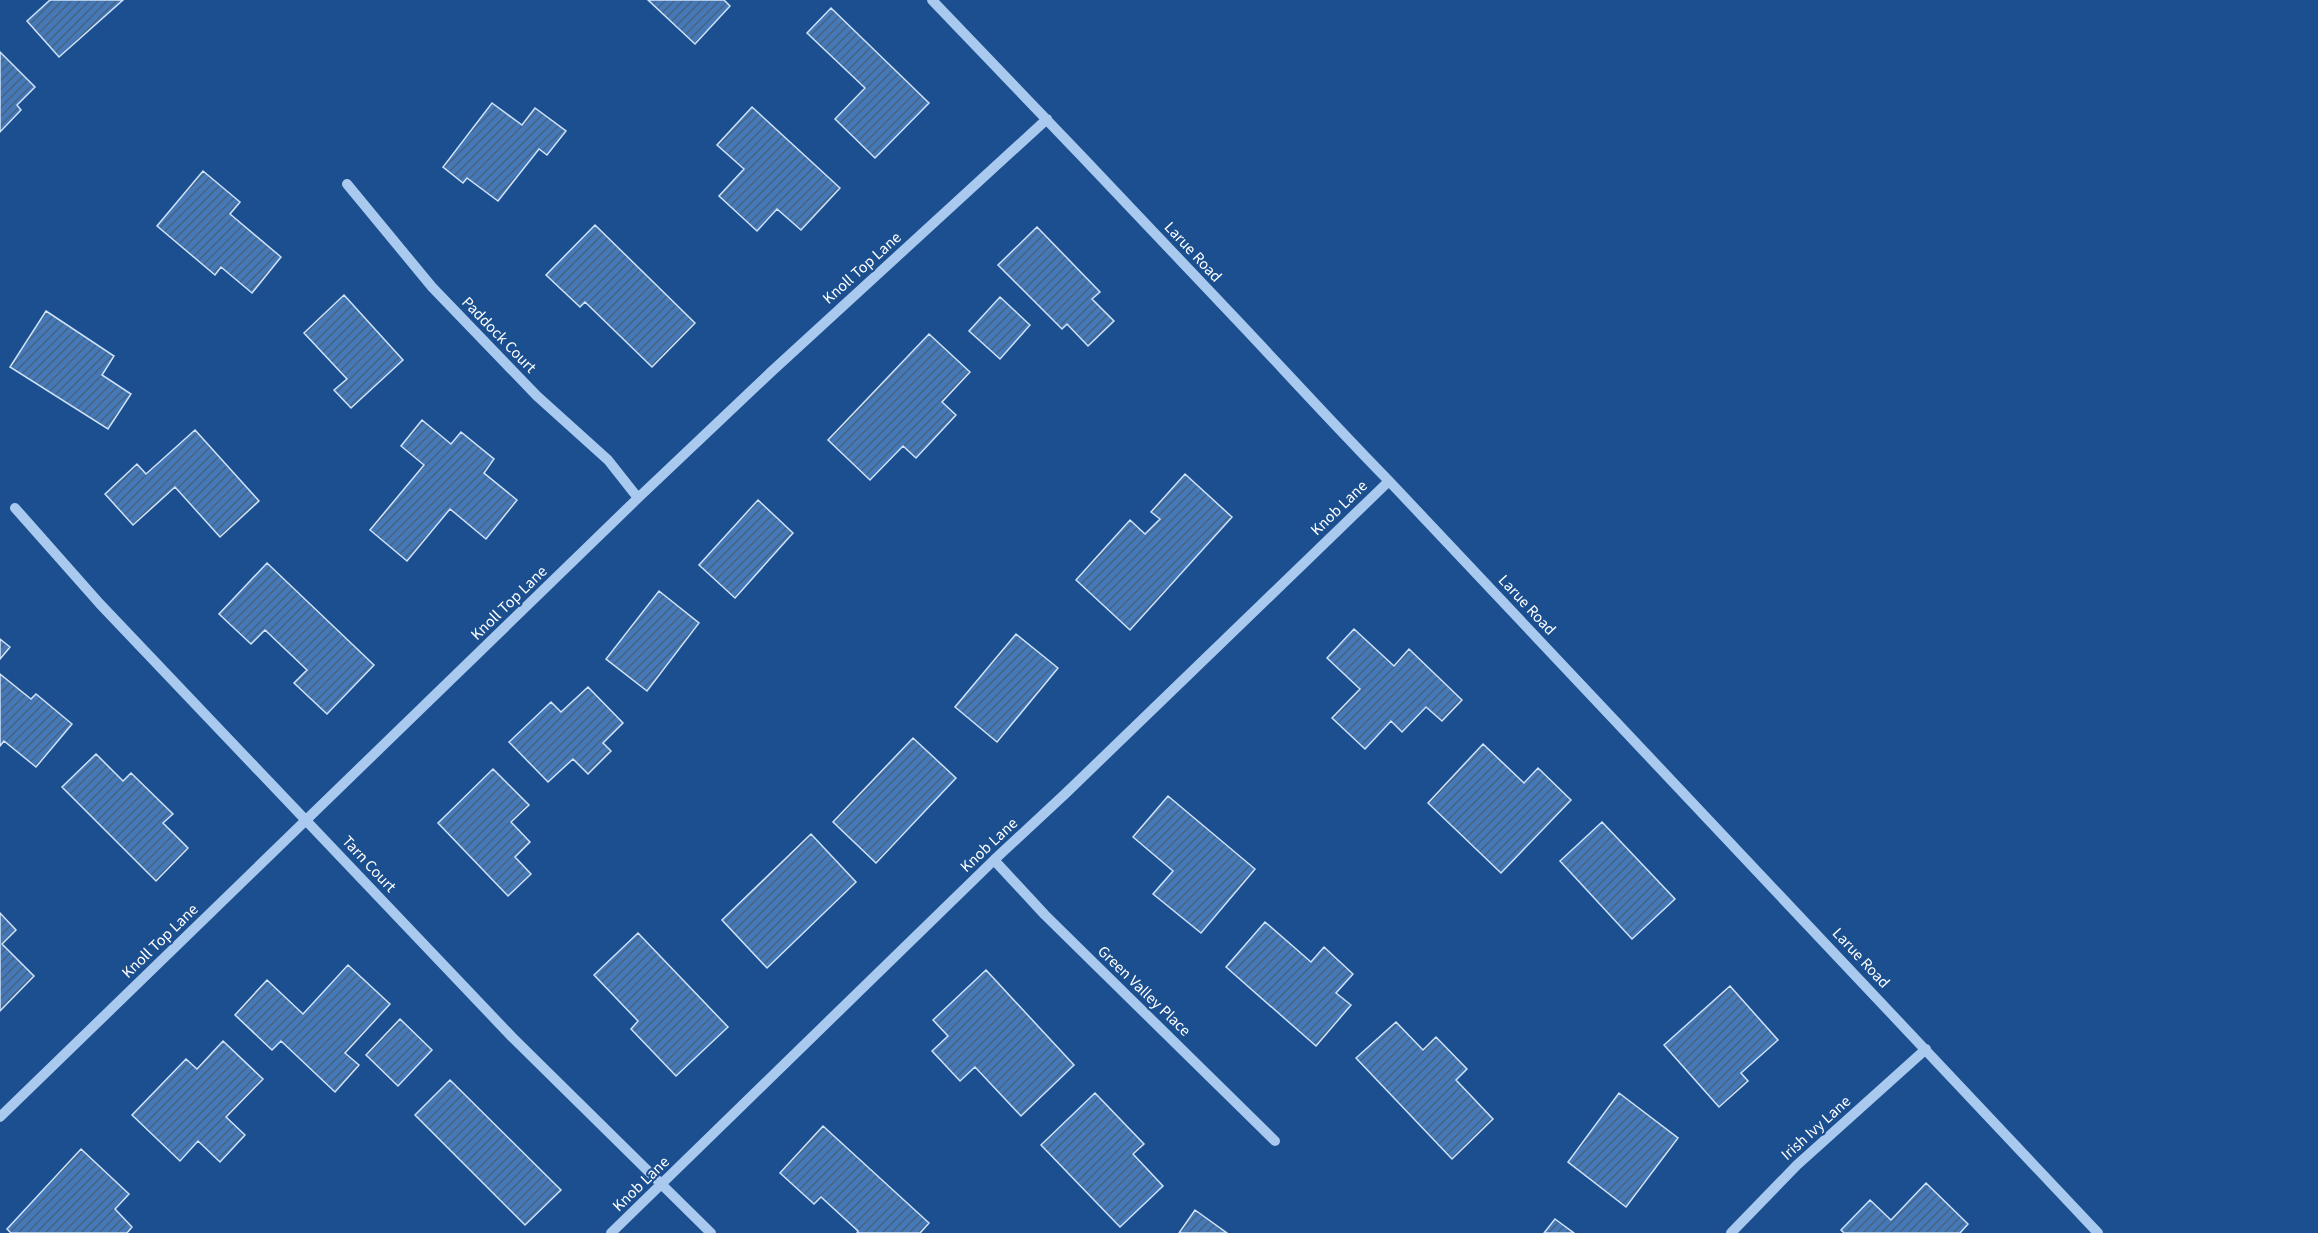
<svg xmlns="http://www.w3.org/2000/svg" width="2318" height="1233" viewBox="0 0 2318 1233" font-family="'Source Sans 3',sans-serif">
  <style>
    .building { fill: url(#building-hatch); stroke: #cfe3fa; stroke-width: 1.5 }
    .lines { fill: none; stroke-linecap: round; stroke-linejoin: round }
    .minor { stroke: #a9c9ee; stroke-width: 10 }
    .labels { text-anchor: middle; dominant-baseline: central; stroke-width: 4.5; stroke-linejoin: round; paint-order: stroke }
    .street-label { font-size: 16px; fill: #fff; stroke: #1b4f8f }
  </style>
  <defs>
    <pattern id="building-hatch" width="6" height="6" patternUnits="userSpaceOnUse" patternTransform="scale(1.5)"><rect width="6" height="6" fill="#4478b7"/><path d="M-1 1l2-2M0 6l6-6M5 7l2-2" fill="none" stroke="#486282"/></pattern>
  </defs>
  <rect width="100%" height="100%" fill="#1b4f8f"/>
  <path class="building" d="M 50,0 L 123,0 L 59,57 L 27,21 Z
    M 648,0 L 724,0 L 730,6 L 695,44 Z
    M 831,8 L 929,103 L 875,158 L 835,119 L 865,88 L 807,33 Z
    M 0,52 L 35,87 L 17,105 L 21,110 L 0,132 Z
    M 492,103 L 522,125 L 535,108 L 566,131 L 547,155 L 539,149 L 498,201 L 467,178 L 463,183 L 443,167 Z
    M 752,107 L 840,188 L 801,230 L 777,209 L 757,231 L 719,196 L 744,169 L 717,145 Z
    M 203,171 L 240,202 L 230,214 L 281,257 L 252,293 L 221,267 L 215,275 L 157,226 Z
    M 595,225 L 695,323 L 652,367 L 585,302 L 580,307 L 546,275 Z
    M 1037,227 L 1100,292 L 1092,299 L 1114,321 L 1088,346 L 1067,324 L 1062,329 L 998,265 Z
    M 344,295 L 403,360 L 351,408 L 334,390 L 347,379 L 304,333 Z
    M 1000,297 L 1030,325 L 1000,359 L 969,331 Z
    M 46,311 L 114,356 L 102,375 L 131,394 L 108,429 L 10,367 Z
    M 929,334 L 970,372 L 942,402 L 956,415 L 916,458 L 903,446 L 870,480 L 828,440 Z
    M 422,420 L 451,444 L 461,432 L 494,459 L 484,473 L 517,500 L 486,539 L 450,509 L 407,561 L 370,530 L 424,465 L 401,446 Z
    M 195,430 L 259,501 L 220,537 L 175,487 L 133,525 L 105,494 L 137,464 L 146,474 Z
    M 1185,474 L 1232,517 L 1130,630 L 1076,580 L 1130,520 L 1145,534 L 1160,519 L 1151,512 Z
    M 758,500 L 793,533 L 735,598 L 699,565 Z
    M 267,563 L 374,665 L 327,714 L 294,683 L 307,670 L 265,630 L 251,644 L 219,614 Z
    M 659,591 L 699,623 L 647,691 L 606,659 Z
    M 1354,629 L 1394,666 L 1409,649 L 1462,700 L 1442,721 L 1426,707 L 1402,732 L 1391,721 L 1365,749 L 1332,718 L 1360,689 L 1327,658 Z
    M 1016,634 L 1058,668 L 997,742 L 955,707 Z
    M 0,639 L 10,647 L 0,659 Z
    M 0,674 L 31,699 L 36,694 L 72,724 L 36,767 L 4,741 L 0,746 Z
    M 588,687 L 623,723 L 603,743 L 611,751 L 588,774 L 573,759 L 548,782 L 509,742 L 551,702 L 561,712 Z
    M 913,738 L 956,778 L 876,863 L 833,822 Z
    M 1483,744 L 1524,783 L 1538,768 L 1571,800 L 1501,873 L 1428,803 Z
    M 96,754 L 123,781 L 131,773 L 173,814 L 163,823 L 188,848 L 156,881 L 62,787 Z
    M 493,769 L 529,805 L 511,822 L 530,842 L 515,857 L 531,874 L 508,896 L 438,823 Z
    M 1168,796 L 1255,869 L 1201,933 L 1153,894 L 1173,871 L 1133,837 Z
    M 1602,822 L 1675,899 L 1632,939 L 1560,861 Z
    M 811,834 L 856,882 L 767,968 L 722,920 Z
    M 0,913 L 16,930 L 2,944 L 34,976 L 0,1011 Z
    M 1265,922 L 1311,962 L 1324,947 L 1353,974 L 1336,993 L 1351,1005 L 1316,1046 L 1226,967 Z
    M 638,933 L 728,1027 L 676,1076 L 631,1029 L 638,1021 L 594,975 Z
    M 348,965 L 390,1004 L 345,1053 L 359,1065 L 335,1092 L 281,1041 L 272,1050 L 235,1015 L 267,980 L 303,1014 Z
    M 986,970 L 1074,1065 L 1021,1116 L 975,1067 L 960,1081 L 932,1051 L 948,1036 L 933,1020 Z
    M 1730,986 L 1778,1040 L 1741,1073 L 1748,1081 L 1719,1107 L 1664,1045 Z
    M 400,1019 L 432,1050 L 398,1086 L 366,1055 Z
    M 1396,1022 L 1423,1050 L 1436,1037 L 1467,1069 L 1456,1080 L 1493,1119 L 1452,1159 L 1356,1058 Z
    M 223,1041 L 263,1079 L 226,1117 L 245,1135 L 220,1162 L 198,1141 L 180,1161 L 132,1115 L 186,1059 L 197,1069 Z
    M 450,1080 L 561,1190 L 525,1225 L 415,1115 Z
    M 1095,1093 L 1144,1144 L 1133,1154 L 1163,1186 L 1120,1227 L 1041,1145 Z
    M 1619,1093 L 1678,1138 L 1626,1207 L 1568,1162 Z
    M 823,1126 L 929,1223 L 920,1233 L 857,1233 L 858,1231 L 821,1197 L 814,1204 L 780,1173 Z
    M 81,1149 L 129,1194 L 115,1209 L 132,1227 L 127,1233 L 11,1233 L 7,1229 Z
    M 1926,1183 L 1968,1224 L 1960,1233 L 1844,1233 L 1841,1230 L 1870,1200 L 1891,1220 Z
    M 1195,1210 L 1227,1233 L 1179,1233 Z
    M 1555,1219 L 1574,1233 L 1544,1233 Z"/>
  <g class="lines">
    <path class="minor" d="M 932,0 C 1034,106 1135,212 1236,319 C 1287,373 1337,428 1389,481 L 2098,1233
      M 347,184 L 432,287 L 537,396 L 608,460 L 638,498
      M 15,508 L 100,604 L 512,1037 L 711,1233
      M 994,860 L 1045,915 L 1275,1141
      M 0,1117 L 638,498 L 771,372 L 1047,119
      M 611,1233 L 994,860 L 1065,794 L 1389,481
      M 1731,1233 L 1797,1165 L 1926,1049"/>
  </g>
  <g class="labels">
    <g class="street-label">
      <text transform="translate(1193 252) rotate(47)">Larue Road</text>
      <text transform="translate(862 268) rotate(-42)">Knoll Top Lane</text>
      <text transform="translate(499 335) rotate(46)">Paddock Court</text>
      <text transform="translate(1339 508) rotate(-44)">Knob Lane</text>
      <text transform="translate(509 603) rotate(-44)">Knoll Top Lane</text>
      <text transform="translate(1527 605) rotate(47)">Larue Road</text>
      <text transform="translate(989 845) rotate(-43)">Knob Lane</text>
      <text transform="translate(369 864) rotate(47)">Tarn Court</text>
      <text transform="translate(160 941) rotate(-44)">Knoll Top Lane</text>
      <text transform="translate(1861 958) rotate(47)">Larue Road</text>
      <text transform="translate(1144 991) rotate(44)">Green Valley Place</text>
      <text transform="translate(1816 1128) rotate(-42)">Irish Ivy Lane</text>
      <text transform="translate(641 1184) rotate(-44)">Knob Lane</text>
    </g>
  </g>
</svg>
